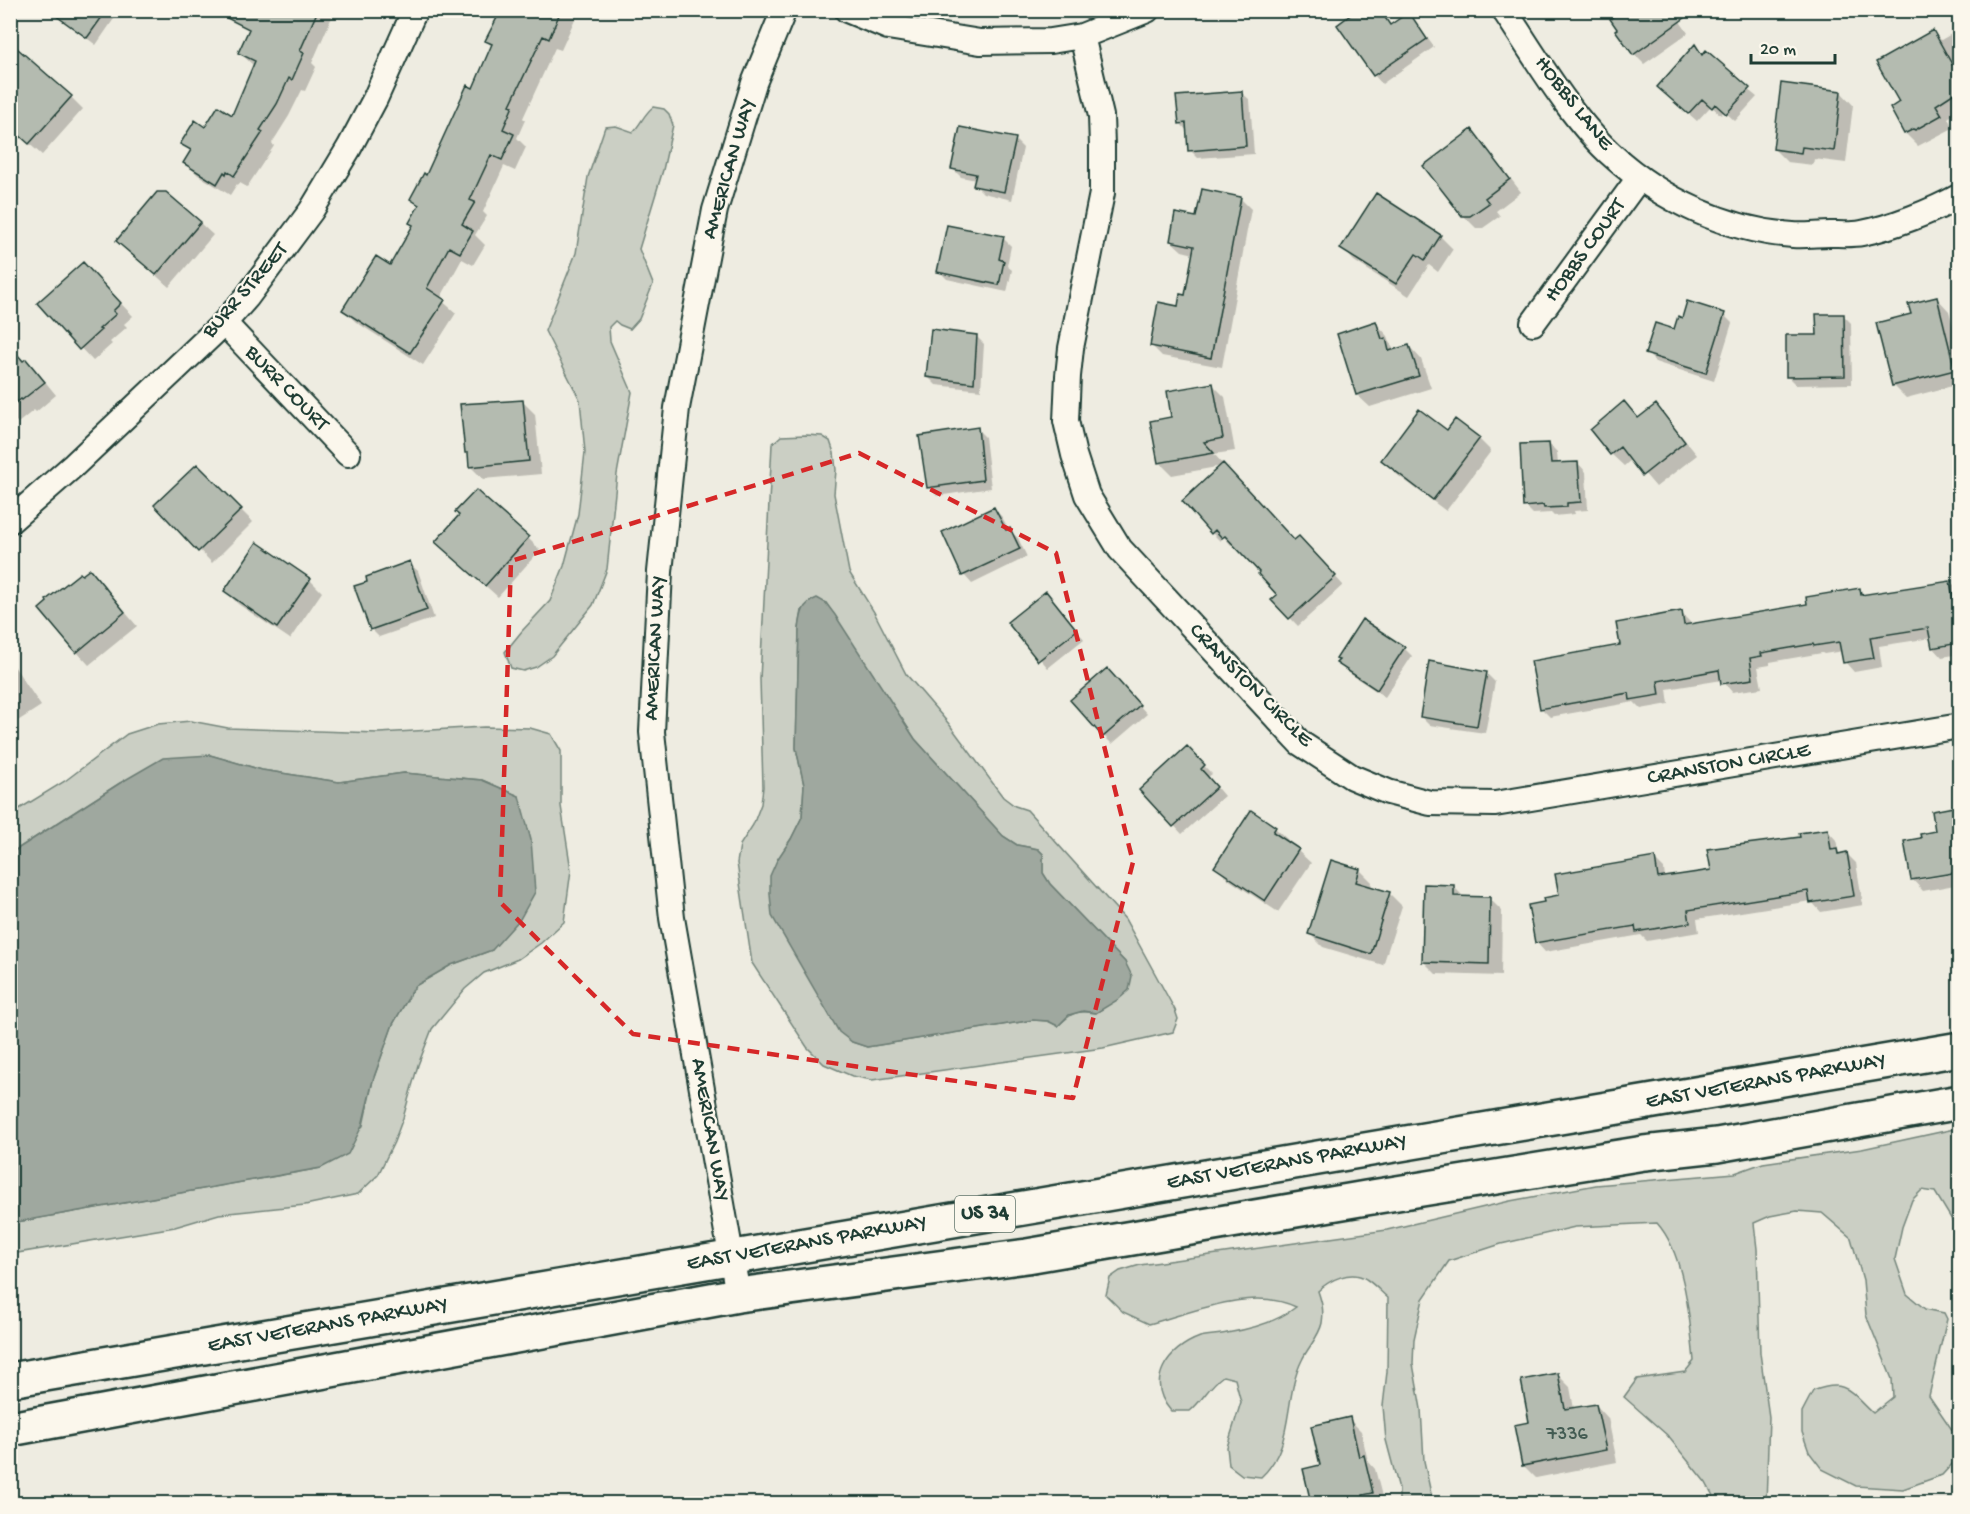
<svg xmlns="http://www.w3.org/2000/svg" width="1970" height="1514" viewBox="0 0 1970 1514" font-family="'Gochi Hand',sans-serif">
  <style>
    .green { fill: #cbcfc4; stroke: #75867c; stroke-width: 1.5; fill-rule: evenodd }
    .water { fill: #9fa89f; stroke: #6c7d74; stroke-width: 1.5 }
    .shadow { fill: #0003 }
    .building { fill: #b4bbb0; stroke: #1f3d34; stroke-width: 1.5 }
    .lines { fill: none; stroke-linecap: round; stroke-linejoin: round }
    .minor-casing { stroke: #1f3d34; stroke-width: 28 }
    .primary-casing { stroke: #1f3d34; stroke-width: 38 }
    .minor { stroke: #fbf7ec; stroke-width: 24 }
    .primary { stroke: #fbf7ec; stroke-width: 33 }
    .marked { fill: none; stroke: #d62828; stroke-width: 4.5; stroke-dasharray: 12 8; stroke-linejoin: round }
    .labels { text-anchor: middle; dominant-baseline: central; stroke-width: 4.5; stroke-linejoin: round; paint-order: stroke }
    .number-label { font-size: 20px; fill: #445c53 }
    .shield { fill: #fbf7ec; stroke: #61756b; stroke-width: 1.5 }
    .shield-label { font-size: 21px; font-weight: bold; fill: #1f3d34 }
    .street-label { font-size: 22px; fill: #1f3d34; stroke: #fbf7ec }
  </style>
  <rect width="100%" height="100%" fill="#eeece1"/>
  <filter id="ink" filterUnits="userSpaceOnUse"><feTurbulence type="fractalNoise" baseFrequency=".0167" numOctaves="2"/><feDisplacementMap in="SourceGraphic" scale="12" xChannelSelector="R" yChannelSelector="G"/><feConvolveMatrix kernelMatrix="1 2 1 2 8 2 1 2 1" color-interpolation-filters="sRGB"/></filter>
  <g filter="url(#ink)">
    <path class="green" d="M 653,107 L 664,109 L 669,114 L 673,125 L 663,170 L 639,249 L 653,284 L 639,319 L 630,329 L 620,325 L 615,321 L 609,327 L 610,341 L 632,392 L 617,474 L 607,569 L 593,605 L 552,656 L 536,667 L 523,671 L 511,668 L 505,652 L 522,631 L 550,601 L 564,566 L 578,514 L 585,452 L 580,400 L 545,331 L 576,253 L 588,177 L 605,127 L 616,126 L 633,132 C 641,124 644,114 653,107 Z
      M 806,435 L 822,436 L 830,441 L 834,453 L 836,470 L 834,494 L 849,572 L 874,612 L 906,674 L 949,724 L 1003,797 L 1015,806 L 1027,810 L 1125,919 L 1175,1010 L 1178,1019 L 1173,1032 L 1103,1048 L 872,1080 L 852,1076 L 824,1064 L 807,1047 L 752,963 L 737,863 L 740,845 L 753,825 L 761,804 L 763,787 L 760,679 L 772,444 L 781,436 ZM 826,603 L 915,739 L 1003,836 L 1017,845 L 1038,849 L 1043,854 L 1043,873 L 1050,884 L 1125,962 L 1096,1013 C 1077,1010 1072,1012 1058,1026 L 1048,1021 L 1033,1020 L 867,1047 L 852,1042 L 777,860 L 791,839 L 802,817 L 804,785 L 796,748 L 799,629 L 802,610 Z
      M 191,721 L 228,728 L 379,733 L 484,727 L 530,728 L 551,734 L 561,751 L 561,806 L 571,870 L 564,922 L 541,943 L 518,959 L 484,973 L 465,989 L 432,1029 L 418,1065 L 403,1118 L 394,1142 L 378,1175 L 358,1194 L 305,1205 L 219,1214 L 175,1227 L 11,1254 L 11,1223 L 321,1168 L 363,1126 L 373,1080 L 393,1024 L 415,986 L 451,965 L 492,950 L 519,796 L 482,780 L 404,773 L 339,782 L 262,770 L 210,755 L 120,783 L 11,853 L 11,814 L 65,781 L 127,734 L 158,724 Z
      M 1959,1128 L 1959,1225 L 1955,1225 L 1935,1192 L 1922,1190 L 1912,1200 L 1902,1227 L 1895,1259 L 1907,1294 L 1925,1309 L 1944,1313 L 1947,1319 L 1929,1396 L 1955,1434 L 1954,1462 L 1942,1475 L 1903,1489 L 1856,1486 L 1822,1469 L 1809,1452 L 1802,1432 L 1802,1412 L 1813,1391 C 1847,1378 1850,1392 1873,1413 L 1893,1397 L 1892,1379 L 1866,1315 L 1863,1280 L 1851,1238 L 1822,1213 L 1797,1211 L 1770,1216 L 1754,1223 L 1757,1249 L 1760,1353 L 1769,1417 L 1766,1503 L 1717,1503 L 1706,1483 L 1667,1435 L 1624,1397 L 1637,1379 L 1685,1372 L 1694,1361 C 1690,1320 1685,1254 1657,1223 L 1575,1227 L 1501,1244 L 1449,1261 L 1423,1299 L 1414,1339 L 1413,1364 L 1421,1409 L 1424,1461 L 1433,1503 L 1399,1503 L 1399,1489 L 1386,1440 L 1383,1406 L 1387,1372 L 1388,1298 C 1381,1292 1374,1284 1366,1279 C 1351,1269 1329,1280 1318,1291 C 1322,1303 1324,1310 1322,1323 C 1319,1337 1308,1347 1302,1360 C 1283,1398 1295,1446 1261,1477 L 1242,1475 L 1229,1465 L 1227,1447 L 1241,1402 L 1235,1379 L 1223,1376 C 1209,1386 1203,1400 1190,1411 L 1171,1411 C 1145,1381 1167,1349 1200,1337 C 1208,1335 1219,1335 1227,1333 C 1251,1329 1277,1322 1296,1307 C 1252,1286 1193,1312 1149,1324 L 1123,1312 L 1106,1295 L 1110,1278 L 1120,1271 L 1140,1265 L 1387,1230 L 1510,1201 L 1596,1185 L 1735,1173 L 1763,1163 L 1862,1149 Z"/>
    <path class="water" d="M 817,598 L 826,603 L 835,615 L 915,739 L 1003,836 L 1017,845 L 1038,849 L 1043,854 L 1043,873 L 1050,884 L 1125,962 L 1132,976 L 1129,990 L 1119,999 L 1096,1013 L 1083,1011 L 1069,1015 L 1058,1026 L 1048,1021 L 1033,1020 L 867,1047 L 852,1042 L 839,1032 L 772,916 L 770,894 L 770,876 L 777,860 L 791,839 L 802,817 L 804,785 L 796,748 L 799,629 C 801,613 802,604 817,598 Z
      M 210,755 L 262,770 L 339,782 L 404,773 L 482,780 L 519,796 L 531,840 L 535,892 L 520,919 L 492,950 L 451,965 L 415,986 L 393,1024 L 373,1080 L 362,1126 L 348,1154 L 321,1168 L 11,1223 L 11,853 L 120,783 L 163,758 Z"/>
    <path class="shadow" d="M 49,10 L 120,10 L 96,45 Z
      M 250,10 L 335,10 L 312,63 L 316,67 L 305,91 L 302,90 L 289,116 L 272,143 L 274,146 L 247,187 L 240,183 L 239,185 L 237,184 L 230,195 L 198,175 L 185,162 L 191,152 L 182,143 L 205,129 L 232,117 L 254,66 L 240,53 L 250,31 L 243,25 Z
      M 501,10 L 579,10 L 561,50 L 555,48 L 523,118 L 525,120 L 517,138 L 526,147 L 515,171 L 504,166 L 483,212 L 487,216 L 475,235 L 485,245 L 473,265 L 462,259 L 440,299 L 456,313 L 423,365 L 356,322 L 343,310 L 390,267 L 414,226 L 411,223 L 420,207 L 412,199 L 427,177 L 473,90 L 492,46 L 487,41 Z
      M 1612,10 L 1672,10 L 1688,33 L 1644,64 L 1634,54 L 1619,29 L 1616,16 Z
      M 1409,14 L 1434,47 L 1382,84 L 1374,75 L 1339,25 L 1382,15 L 1392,26 Z
      M 1960,29 L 1960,110 L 1948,118 L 1953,128 L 1918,146 L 1905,133 L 1901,103 L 1933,32 L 1941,40 Z
      M 1695,47 L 1757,97 L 1735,121 L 1724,111 L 1721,115 L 1711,106 L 1697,121 L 1667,95 Z
      M 1241,92 L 1250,100 L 1254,154 L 1198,158 L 1190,150 L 1188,132 L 1180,123 Z
      M 1841,92 L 1853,105 L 1846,163 L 1814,159 L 1813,165 L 1787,162 L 1774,149 Z
      M 71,97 L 83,109 L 42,155 L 10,127 Z
      M 1472,131 L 1484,144 L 1521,192 L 1496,211 L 1500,216 L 1483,228 L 1476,228 L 1463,215 Z
      M 1015,140 L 1023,148 L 1012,200 L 983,193 L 975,185 L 976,180 L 961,177 L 953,169 Z
      M 1376,195 L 1440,236 L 1453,249 L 1438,272 L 1429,265 L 1409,296 L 1354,261 L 1342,248 Z
      M 1240,198 L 1251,209 L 1222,367 L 1162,356 L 1151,345 L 1186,296 L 1194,254 L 1182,251 L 1171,241 L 1197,219 Z
      M 200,223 L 213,235 L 169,287 L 118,241 Z
      M 1003,238 L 1011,246 L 1007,266 L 1012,270 L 1007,292 L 947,279 L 939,271 Z
      M 95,277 L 133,316 L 124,324 L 127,327 L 110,342 L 112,344 L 93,361 L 39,304 Z
      M 1937,298 L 1949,311 L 1960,352 L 1960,384 L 1906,398 L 1893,385 L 1913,315 Z
      M 1724,315 L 1732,323 L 1714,381 L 1655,362 L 1647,353 L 1675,331 Z
      M 1843,315 L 1851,323 L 1852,384 L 1796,385 L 1788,377 L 1818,336 Z
      M 1376,323 L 1388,336 L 1392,347 L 1396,350 L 1409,346 L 1421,359 L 1431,388 L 1370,407 L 1357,395 Z
      M 976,336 L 984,344 L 981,390 L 936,385 L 928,377 Z
      M 10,346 L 24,362 L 26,361 L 39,374 L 56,395 L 36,412 L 34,410 L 18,423 L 16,421 L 10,425 Z
      M 1213,385 L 1225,397 L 1235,451 L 1214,454 L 1294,542 L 1307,546 L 1343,585 L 1298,626 L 1273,600 L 1279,595 L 1261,572 L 1234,543 L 1231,545 L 1224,537 L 1220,541 L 1212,533 L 1222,466 L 1172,475 L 1160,463 L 1173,418 Z
      M 522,401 L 535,414 L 541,474 L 483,479 L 471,467 L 470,456 L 467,453 Z
      M 1624,403 L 1640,419 L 1656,406 L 1668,419 L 1697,455 L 1656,487 L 1632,459 L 1624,466 L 1611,454 Z
      M 977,429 L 985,437 L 991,488 L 937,496 L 929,488 Z
      M 1448,432 L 1479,439 L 1491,451 L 1446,511 L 1395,473 L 1383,460 Z
      M 1549,444 L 1557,452 L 1558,465 L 1578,463 L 1586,472 L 1588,510 L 1574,511 L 1575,514 L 1554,516 L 1551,513 L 1533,514 L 1525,506 Z
      M 225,494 L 253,522 L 212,563 L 156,505 Z
      M 994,509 L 1002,517 L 1009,530 L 1018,538 L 1027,557 L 972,584 L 964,575 L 944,533 Z
      M 460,516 L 528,538 L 540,550 L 498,597 L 450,554 Z
      M 409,563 L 418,571 L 434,618 L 379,637 L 371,629 L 369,582 Z
      M 90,571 L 137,626 L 89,665 L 77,652 L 82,577 Z
      M 310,580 L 322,592 L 290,639 L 238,604 L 226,591 Z
      M 1949,583 L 1951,585 L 1960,583 L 1960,654 L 1942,657 L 1933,647 L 1931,638 L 1879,646 L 1882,667 L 1854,672 L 1845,662 L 1843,651 L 1824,654 L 1822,653 L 1770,662 L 1770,665 L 1758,667 L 1762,688 L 1732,692 L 1722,680 L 1667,689 L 1669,704 L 1641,709 L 1634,702 L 1550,717 L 1541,708 L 1622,646 L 1681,613 L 1690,622 L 1691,626 L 1808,606 L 1860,590 L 1866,596 Z
      M 1046,593 L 1084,639 L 1048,668 L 1009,622 Z
      M 1362,621 L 1404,648 L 1412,656 L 1385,697 L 1346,671 L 1338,663 Z
      M 10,660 L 41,706 L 10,726 Z
      M 1430,663 L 1487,674 L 1495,682 L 1485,733 L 1429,725 L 1421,717 Z
      M 1115,678 L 1147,714 L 1112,744 L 1104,736 Z
      M 1187,748 L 1212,774 L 1208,777 L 1224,796 L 1182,834 L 1141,790 Z
      M 1960,808 L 1960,870 L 1919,877 L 1919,880 L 1960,873 L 1960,884 L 1923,891 L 1912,879 L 1923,839 L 1937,832 L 1934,812 Z
      M 1275,828 L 1288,840 L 1286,843 L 1298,851 L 1311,863 L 1278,912 L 1228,879 L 1216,867 Z
      M 1827,830 L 1836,840 L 1839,853 L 1841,855 L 1847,854 L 1856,863 L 1863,905 L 1821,912 L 1811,901 L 1697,919 L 1699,932 L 1647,941 L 1641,935 L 1545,952 L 1536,942 L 1546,903 L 1654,859 L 1664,869 L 1665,879 L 1712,872 L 1801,838 Z
      M 1360,870 L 1372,882 L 1371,888 L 1389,893 L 1402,906 L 1383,965 L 1323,947 L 1310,934 Z
      M 1454,887 L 1465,898 L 1490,899 L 1502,911 L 1501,976 L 1436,974 L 1424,962 Z
      M 1955,1339 L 1960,1339 L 1960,1362 Z
      M 1557,1374 L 1570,1387 L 1574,1409 L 1596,1405 L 1608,1418 L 1617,1462 L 1536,1478 L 1523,1465 L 1531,1423 Z
      M 1349,1419 L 1361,1431 L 1368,1461 L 1375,1469 L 1384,1504 L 1279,1504 L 1311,1497 L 1322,1466 Z"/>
    <path class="building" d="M 48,10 L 107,10 L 87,38 Z
      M 211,10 L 318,10 L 300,51 L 304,53 L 299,64 L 292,80 L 289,78 L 277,104 L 260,130 L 263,132 L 234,176 L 227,171 L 226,174 L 224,172 L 217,184 L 183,163 L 191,150 L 180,144 L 195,120 L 205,127 L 218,106 L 232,115 L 255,61 L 238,53 L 249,29 Z
      M 501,10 L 561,10 L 549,39 L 543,36 L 510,105 L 513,106 L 503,129 L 514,134 L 502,160 L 491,155 L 470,200 L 475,202 L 462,224 L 473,231 L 460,253 L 449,247 L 427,288 L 445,300 L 410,353 L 342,310 L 376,256 L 390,265 L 413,225 L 409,223 L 419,205 L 410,199 L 424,173 L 426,175 L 467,85 L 473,88 L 492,44 L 485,41 Z
      M 1357,10 L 1380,10 L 1390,25 L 1409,12 L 1427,39 L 1373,76 L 1337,25 Z
      M 1622,10 L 1696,10 L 1633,55 L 1615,30 L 1617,29 L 1610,19 Z
      M 1933,30 L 1959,77 L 1959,90 L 1936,105 L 1942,115 L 1915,130 L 1914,129 L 1904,134 L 1890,108 L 1899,102 L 1876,62 Z
      M 10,42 L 72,96 L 29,144 L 10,127 Z
      M 1695,44 L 1702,55 L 1706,50 L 1750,88 L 1726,114 L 1715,104 L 1712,108 L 1702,99 L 1688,114 L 1657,87 Z
      M 1781,83 L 1841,91 L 1834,151 L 1802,147 L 1801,153 L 1773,149 Z
      M 1242,91 L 1246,146 L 1188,151 L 1186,123 L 1179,124 L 1176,96 Z
      M 960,127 L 1016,138 L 1004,192 L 973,186 L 976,174 L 951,169 Z
      M 1472,129 L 1510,179 L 1485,198 L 1489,203 L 1470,216 L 1462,216 L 1423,166 Z
      M 1202,189 L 1241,197 L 1211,358 L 1150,346 L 1158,302 L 1178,306 L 1180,294 L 1185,295 L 1194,246 L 1170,241 L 1175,213 L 1196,217 Z
      M 157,192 L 166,192 L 201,222 L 156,275 L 116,241 Z
      M 1376,193 L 1441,235 L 1425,260 L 1416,254 L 1396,284 L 1340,249 Z
      M 947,225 L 1004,236 L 999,259 L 1004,261 L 999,285 L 937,272 Z
      M 83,262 L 121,303 L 113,311 L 116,314 L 99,329 L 101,330 L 79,350 L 37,303 Z
      M 1937,297 L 1955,370 L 1892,386 L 1876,323 L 1911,314 L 1908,304 Z
      M 1687,301 L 1725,313 L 1706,373 L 1645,354 L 1655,323 L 1674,329 L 1678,316 L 1682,318 Z
      M 1816,314 L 1844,314 L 1845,376 L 1786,377 L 1786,335 L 1817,335 Z
      M 1376,321 L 1382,339 L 1386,338 L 1389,351 L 1409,345 L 1419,376 L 1356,395 L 1337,334 Z
      M 931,329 L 977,335 L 974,383 L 926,377 Z
      M 10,346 L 23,361 L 26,359 L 45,382 L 22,400 L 21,399 L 10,407 Z
      M 1213,383 L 1223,438 L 1204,442 L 1214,453 L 1158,463 L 1150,421 L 1171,417 L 1167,391 Z
      M 523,400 L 529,461 L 469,467 L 468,453 L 465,453 L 460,404 Z
      M 1624,401 L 1638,418 L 1656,404 L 1685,442 L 1642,476 L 1620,447 L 1610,455 L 1590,430 Z
      M 1419,409 L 1447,430 L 1455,419 L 1480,438 L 1433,500 L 1381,460 Z
      M 978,427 L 983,480 L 927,488 L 919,436 Z
      M 1549,443 L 1551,463 L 1578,462 L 1581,502 L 1567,503 L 1567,507 L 1544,508 L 1543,505 L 1523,507 L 1520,444 Z
      M 1223,463 L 1294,540 L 1299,536 L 1336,576 L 1289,619 L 1271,600 L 1277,595 L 1258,574 L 1259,572 L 1225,536 L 1222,538 L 1215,530 L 1211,534 L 1182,501 Z
      M 197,464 L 242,509 L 198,552 L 154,505 Z
      M 476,490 L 529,537 L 485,586 L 435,542 L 459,515 L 455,512 Z
      M 994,507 L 1006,530 L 1010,528 L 1020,549 L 962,576 L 942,532 Z
      M 257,542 L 311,579 L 277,628 L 224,591 Z
      M 410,561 L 427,610 L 370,630 L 354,586 L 367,582 L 366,577 Z
      M 90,569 L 125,612 L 76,653 L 39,609 L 47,602 L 46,600 L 80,573 L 82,575 Z
      M 1950,581 L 1956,616 L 1959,616 L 1959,643 L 1932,648 L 1928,628 L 1870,637 L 1874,658 L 1843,663 L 1839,642 L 1814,646 L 1813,644 L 1761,653 L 1762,656 L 1750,658 L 1753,679 L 1721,684 L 1719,670 L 1658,681 L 1660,695 L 1630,700 L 1629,693 L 1540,709 L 1531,661 L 1620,645 L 1616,623 L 1682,611 L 1684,625 L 1807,604 L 1806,597 L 1860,588 L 1861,595 Z
      M 1046,591 L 1077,630 L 1038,661 L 1007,622 Z
      M 1362,619 L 1405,647 L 1377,690 L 1336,663 L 1339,660 L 1336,659 Z
      M 1429,661 L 1487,672 L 1477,726 L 1420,717 Z
      M 1107,668 L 1140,705 L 1103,737 L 1070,700 Z
      M 1187,746 L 1205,765 L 1201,769 L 1217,787 L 1173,827 L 1139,790 Z
      M 1959,806 L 1959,872 L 1911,880 L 1904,841 L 1921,838 L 1920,834 L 1935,831 L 1932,811 Z
      M 1251,810 L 1276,827 L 1273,832 L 1299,849 L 1265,901 L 1214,867 Z
      M 1828,829 L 1831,850 L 1837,849 L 1838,854 L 1847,852 L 1854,896 L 1810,903 L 1808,891 L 1688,910 L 1690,923 L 1636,932 L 1635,926 L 1535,943 L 1528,905 L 1544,902 L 1543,898 L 1559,895 L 1555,874 L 1655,857 L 1658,878 L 1711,870 L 1707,849 L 1800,837 L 1799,833 Z
      M 1331,860 L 1360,869 L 1356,882 L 1390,892 L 1371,954 L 1308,934 Z
      M 1424,884 L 1454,885 L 1454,896 L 1490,897 L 1489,964 L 1422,962 Z
      M 1558,1373 L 1565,1409 L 1596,1404 L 1606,1450 L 1522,1466 L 1514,1425 L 1529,1422 L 1521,1380 Z
      M 1350,1417 L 1359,1457 L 1364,1455 L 1373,1493 L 1363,1495 L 1365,1503 L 1311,1503 L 1303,1469 L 1320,1465 L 1311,1426 Z"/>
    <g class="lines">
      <defs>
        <path id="minor" d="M 847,10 L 888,27 L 980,42 L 1051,41 L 1082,36 L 1147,10
          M 1504,10 C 1535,56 1572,120 1613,156 C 1661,200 1729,231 1793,235 C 1805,236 1818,234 1830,234 C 1840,234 1852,235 1862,233 C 1892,227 1933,211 1960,196
          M 1082,36 L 1101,116 L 1102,146 L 1102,193 L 1071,348 L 1068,376 L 1066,421 L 1074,455 L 1087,495 L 1120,549 L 1300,743 L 1352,777 L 1388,792 L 1430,803 L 1495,804 L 1960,726
          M 224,323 L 348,454
          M 1533,323 L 1639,178
          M 10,521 L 74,465 L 224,323 L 247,297 L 311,211 L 349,148 L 375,99 L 415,10
          M 738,1295 L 672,918 L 652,732 L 660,572 L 677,408 L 715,210 L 754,83 L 784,10"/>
        <path id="primary" d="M 10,1380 L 1960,1049
          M 10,1429 L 738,1295 L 1027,1256 L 1366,1198 L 1644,1153 L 1717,1145 L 1960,1102"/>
      </defs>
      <use href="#minor" class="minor-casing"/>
      <use href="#primary" class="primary-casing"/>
      <use href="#minor" class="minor"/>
      <use href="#primary" class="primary"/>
    </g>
  </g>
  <path class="marked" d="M 859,453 L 1056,553 L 1133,862 L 1073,1098 L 633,1034 L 500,902 L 511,561 Z"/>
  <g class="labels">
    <g class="number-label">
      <text x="1567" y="1435">7336</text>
    </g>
    <rect class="shield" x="955" y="1196" width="60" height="36" rx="4.5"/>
    <g class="shield-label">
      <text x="985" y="1214">US 34</text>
    </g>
    <g class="street-label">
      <text transform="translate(1573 104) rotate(52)">HOBBS LANE</text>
      <text transform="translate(730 169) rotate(-74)">AMERICAN WAY</text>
      <text transform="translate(1586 251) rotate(-54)">HOBBS COURT</text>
      <text transform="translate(246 291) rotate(-49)">BURR STREET</text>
      <text transform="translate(286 389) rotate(46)">BURR COURT</text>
      <text transform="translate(656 648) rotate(-87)">AMERICAN WAY</text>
      <text transform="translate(1250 686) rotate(45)">CRANSTON CIRCLE</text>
      <text transform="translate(1729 765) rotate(-10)">CRANSTON CIRCLE</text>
      <text transform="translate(1766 1082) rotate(-10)">EAST VETERANS PARKWAY</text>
      <text transform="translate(709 1130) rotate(80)">AMERICAN WAY</text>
      <text transform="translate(1287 1163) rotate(-10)">EAST VETERANS PARKWAY</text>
      <text transform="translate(807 1244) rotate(-10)">EAST VETERANS PARKWAY</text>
      <text transform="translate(328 1326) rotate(-10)">EAST VETERANS PARKWAY</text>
    </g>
  </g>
  <rect width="1970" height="1514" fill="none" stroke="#fbf7ec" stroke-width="36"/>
  <rect x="18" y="18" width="1934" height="1478" fill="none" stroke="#1f3d34" stroke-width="2" filter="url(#ink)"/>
  <path d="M1751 54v9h84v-9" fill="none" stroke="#1f3d34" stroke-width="3"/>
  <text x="1760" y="54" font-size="18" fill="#1f3d34" stroke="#fbf7ec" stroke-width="4.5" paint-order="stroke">20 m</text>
</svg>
